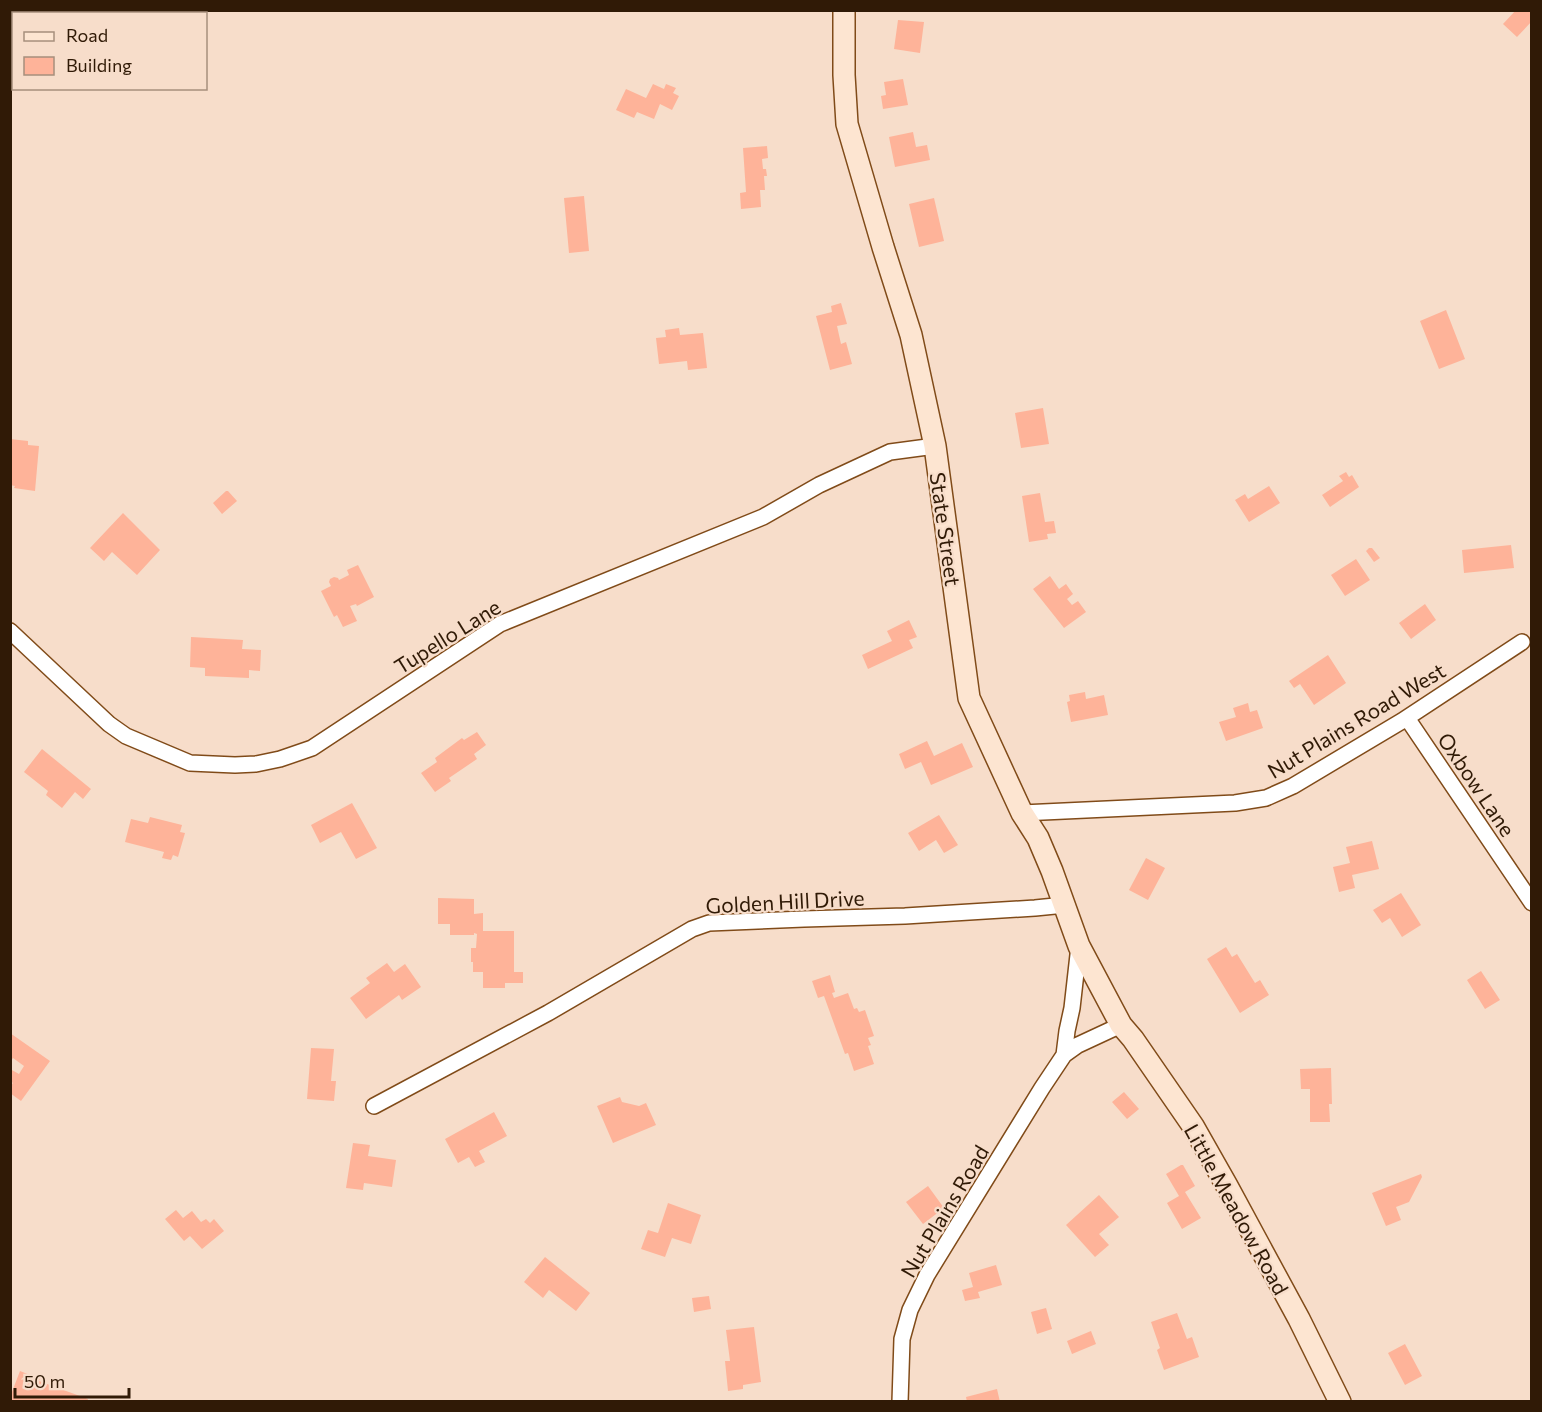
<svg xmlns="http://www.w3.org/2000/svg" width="1542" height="1412" viewBox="0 0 1542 1412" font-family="Commissioner,sans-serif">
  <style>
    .building { fill: #feb399 }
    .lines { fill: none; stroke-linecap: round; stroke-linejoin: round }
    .street-casing { stroke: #804b19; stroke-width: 18 }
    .secondary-casing { stroke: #804b19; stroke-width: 24 }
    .street { stroke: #fff; stroke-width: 15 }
    .secondary { stroke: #fde5d1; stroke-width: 21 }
    .labels { text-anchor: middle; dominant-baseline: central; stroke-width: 4.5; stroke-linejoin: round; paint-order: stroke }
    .street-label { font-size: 21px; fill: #301a06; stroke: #f7ddca }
  </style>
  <rect width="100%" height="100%" fill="#f7ddca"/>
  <path class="building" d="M 1516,10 L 1532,10 L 1532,21 L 1517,37 L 1503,24 Z
    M 898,20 L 924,22 L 920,53 L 894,49 Z
    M 903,79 L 908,105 L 883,109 L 881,96 L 886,95 L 884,82 Z
    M 653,84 L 664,89 L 666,84 L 676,88 L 673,93 L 679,96 L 672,110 L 660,104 L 654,119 L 637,112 L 634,118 L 616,110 L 626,89 L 646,98 Z
    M 913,132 L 916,147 L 927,145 L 930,160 L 895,167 L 889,137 Z
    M 767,146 L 768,158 L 762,159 L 763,169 L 766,169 L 767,176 L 764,176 L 765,190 L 760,190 L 761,207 L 741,209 L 740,193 L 746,192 L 743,148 Z
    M 584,196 L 589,251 L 569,253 L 564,198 Z
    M 934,198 L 944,241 L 919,247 L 909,204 Z
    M 841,303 L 847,324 L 837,326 L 841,344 L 846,342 L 852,364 L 830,370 L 816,316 L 832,312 L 831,306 Z
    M 1446,310 L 1465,359 L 1439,369 L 1420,321 Z
    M 679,328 L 680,335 L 703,333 L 707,368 L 688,370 L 687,361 L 659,364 L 656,338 L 666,337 L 665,330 Z
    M 1043,408 L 1049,444 L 1021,448 L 1015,413 Z
    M 10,439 L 28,441 L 28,445 L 39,446 L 35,491 L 14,488 L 15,486 L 10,485 Z
    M 1346,472 L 1349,477 L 1352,475 L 1359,487 L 1330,507 L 1322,495 L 1343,481 L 1339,476 Z
    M 1269,486 L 1280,503 L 1249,522 L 1235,500 L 1245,494 L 1248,499 Z
    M 226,491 L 228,491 L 237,501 L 222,514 L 213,503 Z
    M 1040,493 L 1045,522 L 1054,521 L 1056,533 L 1047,534 L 1048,539 L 1029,542 L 1022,496 Z
    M 123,513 L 160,550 L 137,575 L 112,552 L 104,561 L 90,548 Z
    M 1511,545 L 1514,568 L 1464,573 L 1462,550 Z
    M 1369,548 L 1372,548 L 1380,558 L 1374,562 L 1366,551 Z
    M 1356,559 L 1370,580 L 1345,596 L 1331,575 Z
    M 358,565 L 374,597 L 357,606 L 356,604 L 350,606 L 357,621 L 343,627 L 337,615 L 334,617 L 321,591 L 331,586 L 329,582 L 330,579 L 334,577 L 338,578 L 339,580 L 349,575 L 347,570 Z
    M 1050,576 L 1059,589 L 1066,584 L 1073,594 L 1067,599 L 1072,605 L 1078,601 L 1086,612 L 1064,628 L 1033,589 Z
    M 1425,604 L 1436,620 L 1411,639 L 1399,623 Z
    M 909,620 L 917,637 L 909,640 L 913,648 L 868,669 L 862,655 L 892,641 L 887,631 Z
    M 191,637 L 243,640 L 242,649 L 261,650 L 260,671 L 249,670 L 249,678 L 205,676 L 205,668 L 190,667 Z
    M 1328,655 L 1346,683 L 1314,705 L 1300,684 L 1294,688 L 1289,681 Z
    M 1085,692 L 1086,699 L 1104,695 L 1108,715 L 1071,722 L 1067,702 L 1070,701 L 1069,695 Z
    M 1248,703 L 1250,712 L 1257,710 L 1263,728 L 1226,741 L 1219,722 L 1236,717 L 1233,708 Z
    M 477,732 L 486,745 L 474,754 L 477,759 L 449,778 L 451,781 L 435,792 L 421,773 L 437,762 L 435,758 L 462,738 L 464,740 Z
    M 927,741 L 934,756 L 962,743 L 973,767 L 931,785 L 921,762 L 905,769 L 899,754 Z
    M 42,749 L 91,789 L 83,799 L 75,792 L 62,808 L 46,795 L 48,791 L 24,772 Z
    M 352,803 L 377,848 L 356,859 L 341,832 L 320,843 L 311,825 Z
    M 939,815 L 958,845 L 944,853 L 936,840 L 919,851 L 908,833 Z
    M 150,817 L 182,825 L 180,832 L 185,833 L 178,857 L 173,855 L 171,860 L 162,858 L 164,852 L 125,842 L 131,819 L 148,823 Z
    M 1372,841 L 1379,869 L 1352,875 L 1355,888 L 1339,892 L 1333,867 L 1350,863 L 1346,847 Z
    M 1146,858 L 1165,868 L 1148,900 L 1129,890 Z
    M 1401,893 L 1421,925 L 1402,937 L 1390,918 L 1382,923 L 1373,910 Z
    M 438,898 L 474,899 L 474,914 L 483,913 L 483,931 L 514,931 L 514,972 L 523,972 L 523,983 L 505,983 L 505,988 L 483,988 L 483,972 L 473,972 L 473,962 L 471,962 L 471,948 L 476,948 L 477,934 L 474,933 L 474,935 L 450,935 L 450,924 L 438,924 Z
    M 1226,947 L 1232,957 L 1237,954 L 1255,983 L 1260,980 L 1269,995 L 1240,1013 L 1207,959 Z
    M 387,963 L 394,972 L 405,964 L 421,987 L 402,1000 L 399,995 L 366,1019 L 350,998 L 370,983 L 366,978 Z
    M 1481,971 L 1500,1000 L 1485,1009 L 1467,980 Z
    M 830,975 L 835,992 L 832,993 L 834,998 L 848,993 L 854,1009 L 857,1008 L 859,1012 L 865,1010 L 874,1036 L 868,1038 L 871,1045 L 868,1046 L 874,1064 L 854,1071 L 848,1053 L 845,1054 L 824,996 L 818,998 L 812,981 Z
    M 10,1033 L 50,1061 L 21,1101 L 10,1093 L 10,1086 L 13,1083 L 10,1081 L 10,1069 L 19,1074 L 24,1066 L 13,1058 L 10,1062 Z
    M 311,1048 L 334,1049 L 331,1081 L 336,1081 L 334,1101 L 307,1099 Z
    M 1331,1068 L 1332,1104 L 1329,1104 L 1330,1122 L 1310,1122 L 1310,1089 L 1301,1089 L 1300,1069 Z
    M 1124,1092 L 1139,1109 L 1127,1119 L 1112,1102 Z
    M 620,1097 L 622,1102 L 639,1106 L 646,1103 L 656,1125 L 613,1143 L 597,1106 Z
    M 494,1112 L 507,1136 L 479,1151 L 485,1162 L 475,1167 L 469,1157 L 458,1163 L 445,1139 Z
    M 353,1143 L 370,1145 L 368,1156 L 396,1160 L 392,1187 L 364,1183 L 363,1190 L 346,1188 Z
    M 1181,1165 L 1183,1165 L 1195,1186 L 1185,1192 L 1201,1218 L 1182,1229 L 1167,1203 L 1179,1196 L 1166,1174 Z
    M 1421,1174 L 1422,1177 L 1409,1202 L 1396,1207 L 1401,1220 L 1386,1226 L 1372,1193 Z
    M 928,1186 L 944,1208 L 923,1224 L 906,1202 Z
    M 1099,1195 L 1119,1217 L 1099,1234 L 1109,1245 L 1095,1257 L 1066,1225 Z
    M 668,1203 L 701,1215 L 691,1244 L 672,1238 L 665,1257 L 641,1249 L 648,1230 L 658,1233 Z
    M 176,1210 L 183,1218 L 192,1211 L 201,1222 L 206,1219 L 210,1223 L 214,1219 L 224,1231 L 202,1249 L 190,1236 L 184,1241 L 165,1219 Z
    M 545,1257 L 590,1293 L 576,1311 L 549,1290 L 543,1298 L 524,1282 Z
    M 996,1265 L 1002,1285 L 978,1292 L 980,1298 L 965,1301 L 962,1290 L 973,1287 L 969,1273 Z
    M 709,1296 L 711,1309 L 694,1312 L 692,1298 Z
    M 1046,1308 L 1052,1329 L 1037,1334 L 1031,1312 Z
    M 1177,1313 L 1187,1339 L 1192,1337 L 1199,1357 L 1164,1370 L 1157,1350 L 1160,1348 L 1151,1322 Z
    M 754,1327 L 761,1382 L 743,1385 L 743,1389 L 728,1391 L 725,1361 L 730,1361 L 726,1330 Z
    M 1091,1331 L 1096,1344 L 1072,1354 L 1067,1341 Z
    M 1405,1344 L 1422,1376 L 1405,1385 L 1388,1353 Z
    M 20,1371 L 40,1379 L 39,1381 L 88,1399 L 87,1402 L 10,1402 L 10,1397 Z
    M 997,1389 L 1000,1402 L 967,1402 L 966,1397 Z"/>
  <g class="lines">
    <defs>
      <path id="street" d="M 10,631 L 109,724 L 126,736 L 190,763 L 235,765 L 256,764 L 280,759 L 312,748 L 500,624 L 763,517 L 819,485 L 890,452 L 935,446
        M 1407,718 L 1532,903
        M 1022,813 L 1235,803 L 1266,798 L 1293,786 L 1402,721 L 1522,642
        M 1064,1055 L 1067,1031 L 1072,1008 L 1079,946
        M 374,1106 L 548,1013 L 692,929 L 709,923 L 804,919 L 905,916 L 1035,908 L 1065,905
        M 900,1402 L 902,1339 L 910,1310 L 927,1275 L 1042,1088 L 1064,1055 L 1078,1045 L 1121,1025"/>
      <path id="secondary" d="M 844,10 L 844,75 L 847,124 L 883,247 L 911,335 L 935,446 L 969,698 L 1022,813 L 1038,838 L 1052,871 L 1079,946 L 1121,1025 L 1133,1039 L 1193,1126 L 1227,1186 L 1299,1319 L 1340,1402"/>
    </defs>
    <use href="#street" class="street-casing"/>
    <use href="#secondary" class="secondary-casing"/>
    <use href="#street" class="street"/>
    <use href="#secondary" class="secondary"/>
  </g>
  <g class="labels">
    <g class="street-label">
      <text transform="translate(946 529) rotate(82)">State Street</text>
      <text transform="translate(447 636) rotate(-32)">Tupello Lane</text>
      <text transform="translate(1356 720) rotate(-31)">Nut Plains Road West</text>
      <text transform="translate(1477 784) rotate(56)">Oxbow Lane</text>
      <text transform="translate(785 901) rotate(-3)">Golden Hill Drive</text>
      <text transform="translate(1237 1209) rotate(61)">Little Meadow Road</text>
      <text transform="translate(944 1211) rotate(-59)">Nut Plains Road</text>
    </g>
  </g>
  <rect width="1542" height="1412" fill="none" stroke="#301a06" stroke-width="24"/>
  <rect x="12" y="12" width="195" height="78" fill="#f7ddca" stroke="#a78f7c" stroke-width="1.5"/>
  <rect x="24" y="32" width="30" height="9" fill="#fde5d1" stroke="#a78f7c" stroke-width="1.5"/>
  <text x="66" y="42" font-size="18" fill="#301a06">Road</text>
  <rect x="24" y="57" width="30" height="18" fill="#feb399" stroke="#a78f7c" stroke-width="1.5"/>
  <text x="66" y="72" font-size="18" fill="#301a06">Building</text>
  <path d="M15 1388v9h114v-9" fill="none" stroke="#301a06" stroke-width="3"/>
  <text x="24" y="1388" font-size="18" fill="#301a06" stroke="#f7ddca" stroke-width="4.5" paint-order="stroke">50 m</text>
</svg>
